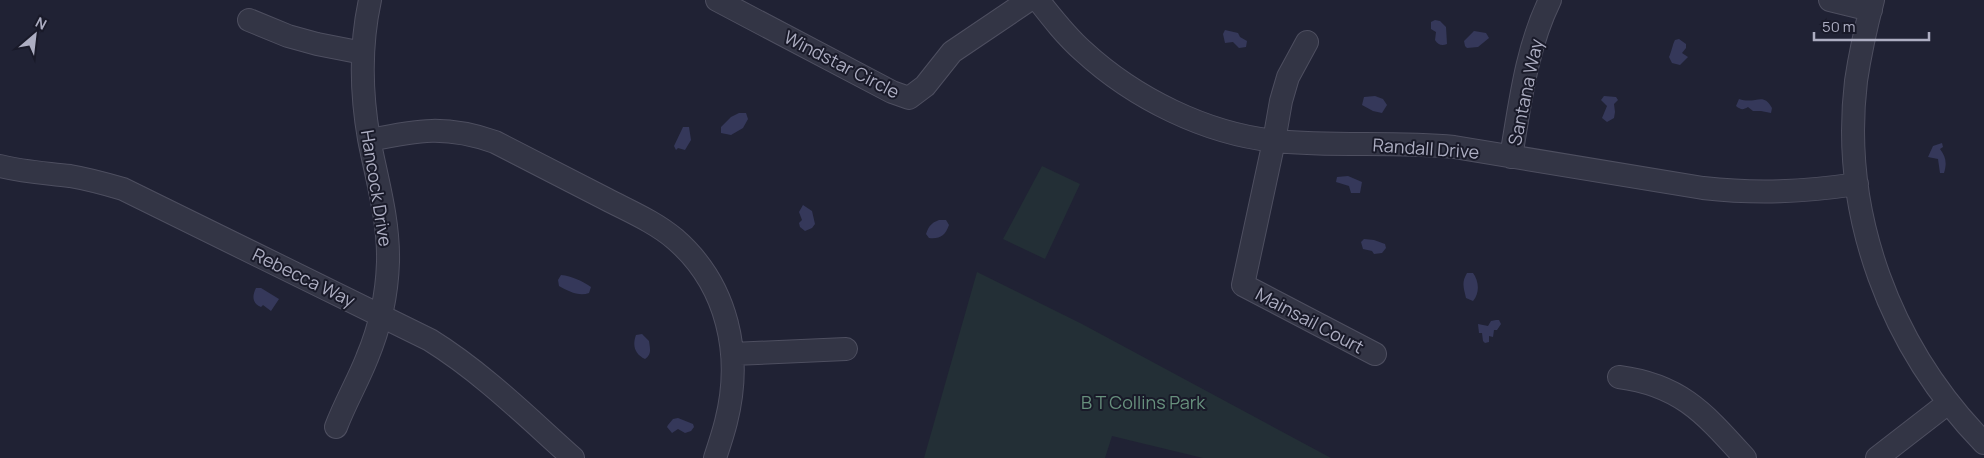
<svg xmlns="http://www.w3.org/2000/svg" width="1984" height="458" viewBox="0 0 1984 458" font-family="Manrope,sans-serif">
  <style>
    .green { fill: #232f36 }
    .water { fill: #35385a }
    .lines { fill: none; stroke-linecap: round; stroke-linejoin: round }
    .minor-casing { stroke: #4e4f60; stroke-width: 24 }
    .minor { stroke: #333545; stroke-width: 22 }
    .labels { text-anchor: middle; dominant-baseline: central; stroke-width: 4; stroke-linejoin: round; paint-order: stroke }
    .street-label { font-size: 18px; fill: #adaec2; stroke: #191a29 }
    .park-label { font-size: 18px; fill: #67907d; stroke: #191a29 }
  </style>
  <rect width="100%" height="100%" fill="#202234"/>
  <path class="green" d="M 1042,166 L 1080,184 L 1045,259 L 1003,239 Z
    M 977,272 L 1082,324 L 1331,458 L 1203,458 L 1112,436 L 1105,458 L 924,458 Z"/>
  <path class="water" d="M 1435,20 L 1440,21 L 1446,27 L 1447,44 C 1442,46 1438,45 1435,40 L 1436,32 L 1431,29 L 1431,22 Z
    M 1225,30 L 1238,33 L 1240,37 L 1247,41 L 1246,47 L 1239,48 L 1233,42 L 1225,43 L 1223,34 Z
    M 1474,31 L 1486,33 L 1489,38 L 1478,47 L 1467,48 L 1465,46 L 1464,41 Z
    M 1679,39 L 1686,44 L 1686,48 L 1682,53 L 1688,57 L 1680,65 L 1672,63 L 1669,57 C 1671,53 1673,43 1675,40 Z
    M 1375,96 L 1383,99 L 1387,105 L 1382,113 L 1373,111 L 1362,105 L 1364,97 Z
    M 1604,96 L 1616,97 L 1618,100 L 1614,104 L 1615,112 L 1614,118 L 1607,122 L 1602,118 L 1607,106 L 1601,100 Z
    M 1739,99 C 1756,105 1763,91 1772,108 L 1771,113 L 1761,111 L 1753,111 L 1748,107 C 1743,110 1741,110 1736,106 Z
    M 739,113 L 746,113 L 748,119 L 743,128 L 731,135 L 721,133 L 721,127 L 731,117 Z
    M 683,127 L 689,127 L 691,140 L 685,150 L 678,148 L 676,150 L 674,146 Z
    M 1942,143 L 1943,147 L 1940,149 C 1946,157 1947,163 1944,173 L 1940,173 L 1938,159 L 1928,157 L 1933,146 Z
    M 1348,176 L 1362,182 L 1360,193 L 1351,193 L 1349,186 L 1336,182 L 1337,177 Z
    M 803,205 L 812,211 L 815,224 L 812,228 L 805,231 L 800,227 L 799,223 L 802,220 L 799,212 Z
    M 939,220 L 946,220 L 949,225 C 945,236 940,239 929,238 L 926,234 C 929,226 931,223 939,220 Z
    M 1364,239 L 1374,240 L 1385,244 L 1386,248 L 1382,253 L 1374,254 L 1372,251 L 1363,249 L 1361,242 Z
    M 1467,273 L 1473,273 C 1479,281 1480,293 1473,301 L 1466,298 C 1464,288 1461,283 1467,273 Z
    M 561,275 C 572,276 582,281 591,287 L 589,293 C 579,297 568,291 559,286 L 558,280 Z
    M 256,288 L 261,288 L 279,299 L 271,311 L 263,305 L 261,307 C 252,303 252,296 256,288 Z
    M 1496,320 L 1499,320 L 1501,324 L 1497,330 L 1494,330 L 1493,337 L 1489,336 L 1489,342 L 1485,343 L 1483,341 L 1482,333 L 1479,333 L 1478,324 L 1488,326 L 1491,321 Z
    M 642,334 L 649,341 C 650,349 652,354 645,359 C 635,354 632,346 636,335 Z
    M 678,418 L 693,424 L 694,427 L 691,431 L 685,433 L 678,429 L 672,433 L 667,427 L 668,425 L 673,419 Z"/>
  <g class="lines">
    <defs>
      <path id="minor" d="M 717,0 L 892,92 L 909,98 L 925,86 L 952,52 L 1029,0
        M 1038,0 C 1052,18 1066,36 1083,51 C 1134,98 1206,134 1276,141 C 1335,147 1395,141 1454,147 L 1703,188 C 1757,194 1803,192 1857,184
        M 1830,0 L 1871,10
        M 1873,0 C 1866,27 1860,54 1856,81 C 1840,215 1891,348 1984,443
        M 249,20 L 288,36 L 317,44 L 363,53
        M 1307,42 L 1288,77 L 1281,101 L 1274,141 L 1243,285 L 1375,354
        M 370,140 C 418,130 446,125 495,142 C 532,161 569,180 606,199 C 629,211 655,222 675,239 C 728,285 743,355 726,422 C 723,434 719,446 715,458
        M 1511,157 C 1520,104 1526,49 1550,0
        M 0,166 C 23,172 46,173 70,176 C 88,179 106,184 123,189 L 430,340 C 483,373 527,417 573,458
        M 733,354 L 846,349
        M 1619,377 C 1681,385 1705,414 1745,458
        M 336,427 C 345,403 358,381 367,358 C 380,327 387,295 388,262 C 389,220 377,180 369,139 C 361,93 360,46 370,0
        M 1877,458 L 1948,403"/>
    </defs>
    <use href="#minor" class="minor-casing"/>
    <use href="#minor" class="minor"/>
  </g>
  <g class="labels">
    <g class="street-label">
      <text transform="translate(842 64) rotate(27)">Windstar Circle</text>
      <text transform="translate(1525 92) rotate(-78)">Santana Way</text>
      <text transform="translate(1426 148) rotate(4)">Randall Drive</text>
      <text transform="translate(377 188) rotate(81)">Hancock Drive</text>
      <text transform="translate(304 277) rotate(26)">Rebecca Way</text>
      <text transform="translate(1310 320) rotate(28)">Mainsail Court</text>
    </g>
    <g class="park-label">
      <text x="1143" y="402">B T Collins Park</text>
    </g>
  </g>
  <g transform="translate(35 35) rotate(28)" stroke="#191a29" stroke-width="4" paint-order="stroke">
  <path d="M0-4L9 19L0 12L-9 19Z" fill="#adaec2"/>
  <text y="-8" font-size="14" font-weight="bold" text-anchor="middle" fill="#adaec2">N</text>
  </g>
  <path d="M1814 32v8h115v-8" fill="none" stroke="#adaec2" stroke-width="2.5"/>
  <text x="1822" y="32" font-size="15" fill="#adaec2" stroke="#191a29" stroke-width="4" paint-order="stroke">50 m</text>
</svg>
